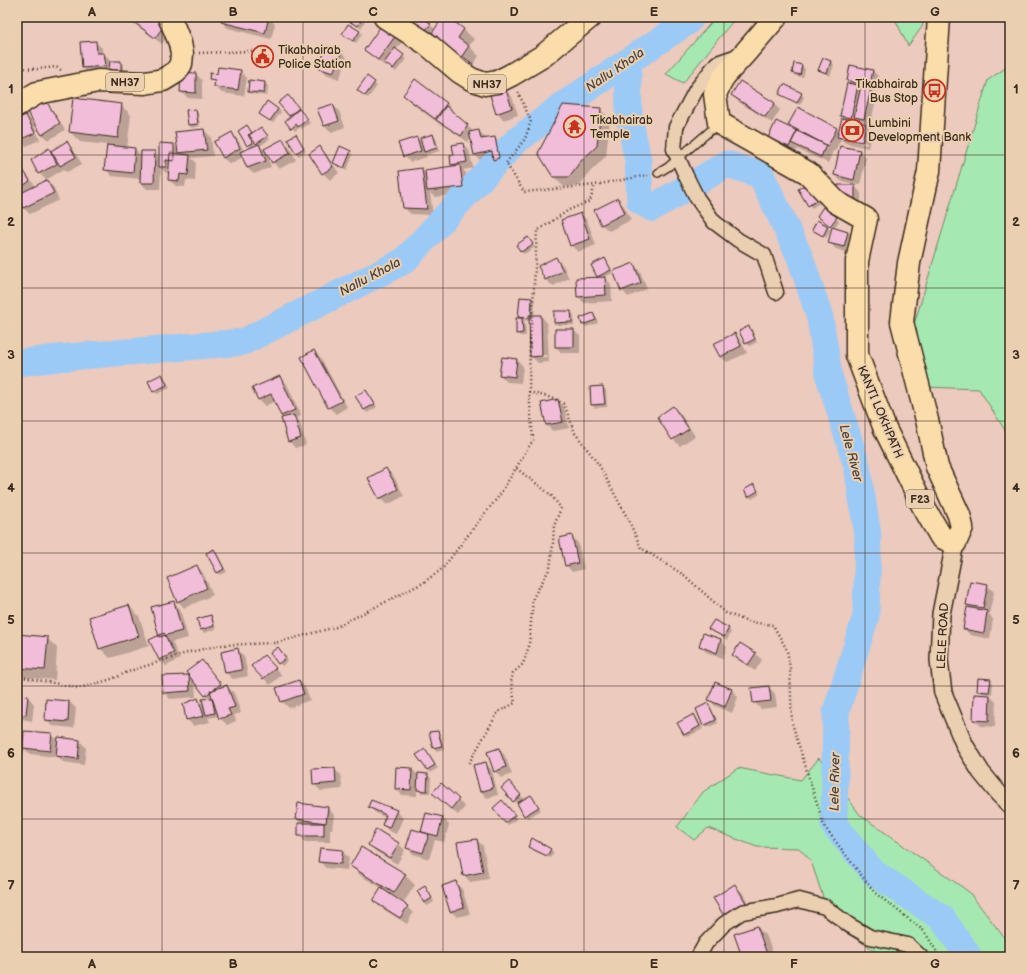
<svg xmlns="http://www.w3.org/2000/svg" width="1027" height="974" viewBox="0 0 1027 974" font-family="'Balsamiq Sans',sans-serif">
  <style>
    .green { fill: #a6e8b2; stroke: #708968 }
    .shadow { fill: #0003; fill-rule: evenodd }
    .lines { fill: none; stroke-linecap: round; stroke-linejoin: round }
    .river { stroke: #9ccaf7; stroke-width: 27 }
    .building { fill: #f1bdd9; stroke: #3b2a1e }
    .service-casing { stroke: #3b2a1e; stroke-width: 10 }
    .minor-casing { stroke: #3b2a1e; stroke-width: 17 }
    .tertiary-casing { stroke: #3b2a1e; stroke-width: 20 }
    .primary-casing { stroke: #3b2a1e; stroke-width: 25 }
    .path { stroke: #3b2a1e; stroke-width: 2.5; stroke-dasharray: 1 3; stroke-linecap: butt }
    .service { stroke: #eacfb1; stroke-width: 7 }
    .minor { stroke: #eacfb1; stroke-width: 14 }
    .tertiary { stroke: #eacfb1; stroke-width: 17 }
    .primary { stroke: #faddab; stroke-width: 22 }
    .grid { fill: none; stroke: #3b2a1e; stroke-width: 1; stroke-opacity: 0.55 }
    .labels { text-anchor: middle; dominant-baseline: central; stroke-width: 4; stroke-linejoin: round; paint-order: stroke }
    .shield { fill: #eacfb1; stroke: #705c4a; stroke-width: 1 }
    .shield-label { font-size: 11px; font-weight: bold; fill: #3b2a1e }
    .poi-label { font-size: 12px; fill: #3b2a1e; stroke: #eacfb1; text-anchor: start }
    .street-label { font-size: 12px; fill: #3b2a1e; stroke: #eacfb1 }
    .water-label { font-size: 13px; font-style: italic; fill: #4a423f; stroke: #eacfb1 }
    .neatline { fill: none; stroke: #3b2a1e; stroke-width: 1.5 }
    .grid-label { font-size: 13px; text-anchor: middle; font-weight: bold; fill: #3b2a1e }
  </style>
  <rect width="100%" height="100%" fill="#eccabd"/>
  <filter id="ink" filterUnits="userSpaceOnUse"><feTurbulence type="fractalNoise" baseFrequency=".025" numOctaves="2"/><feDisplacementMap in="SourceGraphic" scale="8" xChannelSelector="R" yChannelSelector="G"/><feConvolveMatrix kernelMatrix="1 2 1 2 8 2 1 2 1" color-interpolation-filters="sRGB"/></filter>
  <g filter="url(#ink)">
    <path class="green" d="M 716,17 L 736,17 L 683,83 L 666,74 Z
      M 894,17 L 924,17 L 922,27 L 908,46 Z
      M 1010,65 L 1010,438 L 979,389 L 926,387 L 913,328 L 988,80 Z
      M 819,758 L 860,815 L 969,892 L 1010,945 L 1010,957 L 885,957 L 842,930 L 849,924 L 826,906 L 811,861 L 799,848 L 757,847 L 708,828 L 694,840 L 677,827 L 703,792 L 738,768 L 801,780 Z"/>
    <path class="shadow" d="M 128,17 L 156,17 L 172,30 L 162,44 L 132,22 Z
      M 223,17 L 268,17 L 275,24 L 271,39 L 228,28 L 222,22 Z
      M 345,17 L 361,17 L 365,21 L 361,28 L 347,21 Z
      M 421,17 L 436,30 L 445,17 L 446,17 L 464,30 L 474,39 L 469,46 L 479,56 L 473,65 L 482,74 L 433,46 L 438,38 L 434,34 L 427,42 Z
      M 385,22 L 405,38 L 396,50 L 406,59 L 396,72 L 386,64 L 385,66 L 372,56 L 365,49 Z
      M 359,31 L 362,34 L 356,43 L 346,37 L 343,34 Z
      M 95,42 L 102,48 L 102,54 L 104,54 L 111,60 L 111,62 L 121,62 L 124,65 L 124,72 L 89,74 L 83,68 Z
      M 341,52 L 348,59 L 339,79 L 326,74 L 319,68 Z
      M 269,53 L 272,56 L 271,64 L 258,65 L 255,62 Z
      M 823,59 L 831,62 L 834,65 L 830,76 L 822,72 L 819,70 Z
      M 802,66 L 805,69 L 803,77 L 796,76 L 793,73 Z
      M 240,71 L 247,78 L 244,96 L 222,93 L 215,87 L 216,84 L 210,79 L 218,75 Z
      M 873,71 L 879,77 L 877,91 L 871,90 L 877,96 L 870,125 L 865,124 L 872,131 L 868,148 L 845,143 L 841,139 L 835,151 L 833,151 L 828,163 L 797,149 L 796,153 L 776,144 L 769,137 L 797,132 L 789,124 L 798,108 L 837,129 L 840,131 L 846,120 L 841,115 L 853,85 L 849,81 ZM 845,137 L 867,143 L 867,145 L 845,139 Z
      M 196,74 L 202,80 L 202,99 L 188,98 L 181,92 Z
      M 368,78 L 377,86 L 368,98 L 361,93 Z
      M 265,83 L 268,86 L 267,96 L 252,94 L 249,92 Z
      M 506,91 L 512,97 L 518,115 L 503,120 L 497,113 Z
      M 781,94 L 801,94 L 804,97 L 800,105 L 784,96 Z
      M 404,95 L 446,103 L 453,110 L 451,112 L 474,132 L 479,131 L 486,138 L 486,140 L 495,138 L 501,144 L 505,165 L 501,166 L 494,158 L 481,161 L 474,154 L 471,136 L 468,142 L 442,124 L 441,125 L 410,102 Z
      M 732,95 L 774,104 L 780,110 L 772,123 L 739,102 Z
      M 291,99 L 310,123 L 302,129 L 300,127 L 295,131 L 292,128 L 290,117 L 280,104 Z
      M 45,102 L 52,109 L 65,130 L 49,140 L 42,134 Z
      M 121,105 L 131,115 L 127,148 L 135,149 L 141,156 L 154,152 L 160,158 L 174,145 L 178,150 L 204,130 L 211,137 L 213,156 L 191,158 L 196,162 L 195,181 L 186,180 L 185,187 L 176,186 L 169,180 L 170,173 L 166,173 L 161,168 L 160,189 L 147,189 L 141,183 L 141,179 L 112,176 L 105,169 L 108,145 L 80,142 L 70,132 Z
      M 333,105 L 339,111 L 345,127 L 331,132 L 324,126 Z
      M 278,109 L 281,112 L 273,123 L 263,116 Z
      M 600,109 L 610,119 L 606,156 L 590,172 L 579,186 L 564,187 L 554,177 Z
      M 195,110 L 198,113 L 200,126 L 192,128 L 189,125 Z
      M 26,116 L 33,122 L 40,140 L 26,146 L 20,140 L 17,134 L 17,120 Z
      M 247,126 L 253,134 L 264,131 L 270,139 L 260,146 L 266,152 L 271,167 L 254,174 L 247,168 L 243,157 L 230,164 L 223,158 L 231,134 L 238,140 L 244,151 L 251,148 L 239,131 ZM 252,138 L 256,143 L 258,145 L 256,146 L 251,139 Z
      M 433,135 L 436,138 L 440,151 L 426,155 L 427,157 L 410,162 L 404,156 L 417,138 L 423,144 Z
      M 298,138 L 306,151 L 299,156 L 296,153 Z
      M 282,140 L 289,146 L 296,160 L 279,169 L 273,162 Z
      M 67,143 L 73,149 L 82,164 L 67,172 L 64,169 L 46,180 L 39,173 L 49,149 L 51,152 Z
      M 463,144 L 469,150 L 473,168 L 463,170 L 466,173 L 469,193 L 435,197 L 430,193 L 433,215 L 411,214 L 404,208 L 422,169 L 426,174 L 455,167 L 452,164 L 455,156 Z
      M 320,148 L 326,154 L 339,173 L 330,180 L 323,173 L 310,154 Z
      M 860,151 L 866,158 L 860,185 L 841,181 L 835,175 Z
      M 350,152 L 353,155 L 347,170 L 337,166 L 334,163 Z
      M 22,170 L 28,176 L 36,187 L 47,181 L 54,188 L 59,200 L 30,214 L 23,208 L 19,199 L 17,200 L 17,173 Z
      M 809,184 L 821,202 L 812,208 L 809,205 Z
      M 855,186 L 861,193 L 861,207 L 845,207 Z
      M 617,200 L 624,206 L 631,220 L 609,231 L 602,225 L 595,211 Z
      M 581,214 L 587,220 L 596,245 L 578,252 L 571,245 Z
      M 836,218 L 839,221 L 833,229 L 848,232 L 854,239 L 850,253 L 836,249 L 829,242 L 834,226 L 832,227 L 821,219 Z
      M 818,222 L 828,227 L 830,230 L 826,238 L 816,232 L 813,230 Z
      M 531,241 L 535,247 L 524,254 L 521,251 Z
      M 556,258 L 563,265 L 569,278 L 553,286 L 546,280 L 540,267 Z
      M 604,259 L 607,262 L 613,273 L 604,277 L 611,284 L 612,301 L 584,303 L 578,296 L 600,278 L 598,276 Z
      M 633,264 L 640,271 L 647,289 L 628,297 L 622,290 Z
      M 532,299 L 535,302 L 534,316 L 541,316 L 547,323 L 549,362 L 538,363 L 531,356 L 530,321 L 523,320 L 525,322 L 526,336 L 520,336 L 517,333 L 521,319 L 519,317 ZM 536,355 L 547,355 L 548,357 L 536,357 Z
      M 571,312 L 574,315 L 574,325 L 558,325 L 555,322 Z
      M 593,315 L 596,317 L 598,323 L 586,327 L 583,324 Z
      M 749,327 L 752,330 L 757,342 L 749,346 L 746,343 Z
      M 573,330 L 580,336 L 580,353 L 562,353 L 556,347 Z
      M 735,334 L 741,341 L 747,353 L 727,362 L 720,356 Z
      M 314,351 L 321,358 L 347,407 L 336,414 L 329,407 Z
      M 517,360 L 523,366 L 521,383 L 507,382 L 500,375 Z
      M 162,375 L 165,378 L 170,388 L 157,394 L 154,391 Z
      M 280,378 L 287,384 L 301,416 L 296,418 L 300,422 L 306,445 L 295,448 L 289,441 L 284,418 L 281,416 L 275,401 L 265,406 L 258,399 Z
      M 603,387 L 606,390 L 607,407 L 595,408 L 592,405 Z
      M 366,391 L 377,407 L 367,413 L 365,410 Z
      M 558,400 L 564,407 L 569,428 L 553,431 L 546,425 Z
      M 673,407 L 680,413 L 695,436 L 680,446 L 673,439 L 658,417 Z
      M 386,469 L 393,475 L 404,496 L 387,505 L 380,498 L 370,478 Z
      M 757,489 L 760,494 L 752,499 L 749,496 Z
      M 571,536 L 578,543 L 584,569 L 572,572 L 566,565 Z
      M 214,551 L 217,554 L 227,572 L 220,575 L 217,572 Z
      M 197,566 L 203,573 L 213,595 L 184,608 L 178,601 Z
      M 987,585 L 994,592 L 989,614 L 993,619 L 990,639 L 970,635 L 964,628 L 972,609 L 967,604 Z
      M 174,602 L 180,609 L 188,638 L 172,642 L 180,659 L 166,666 L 160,660 L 160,636 Z
      M 129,606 L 139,616 L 149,646 L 110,658 L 100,648 Z
      M 210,616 L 213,619 L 216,629 L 204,633 L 201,630 Z
      M 710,628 L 728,629 L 731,632 L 727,640 L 713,631 Z
      M 704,634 L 721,640 L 727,647 L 723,658 L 706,652 L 700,646 Z
      M 17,635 L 47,638 L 57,648 L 55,680 L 22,677 L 17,672 Z
      M 741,644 L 756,654 L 762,660 L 755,671 L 740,661 L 734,655 Z
      M 238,650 L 244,656 L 248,676 L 233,679 L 226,673 Z
      M 281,651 L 288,661 L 282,666 L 279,663 Z
      M 202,661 L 208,668 L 224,688 L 227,686 L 234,693 L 241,713 L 234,715 L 236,721 L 227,725 L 220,718 L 219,716 L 208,718 L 210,722 L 193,726 L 187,719 L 198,699 L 204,705 L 210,699 L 195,681 L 196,697 L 170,699 L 164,692 L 189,676 L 192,679 Z
      M 270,663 L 282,675 L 270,685 L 253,666 Z
      M 990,680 L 993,683 L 992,694 L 981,693 L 978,690 Z
      M 299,681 L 305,687 L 310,700 L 289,708 L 282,701 Z
      M 715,684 L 732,690 L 738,697 L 732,713 L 715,706 L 709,699 Z
      M 769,687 L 775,694 L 777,707 L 761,709 L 754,702 Z
      M 988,694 L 996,702 L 995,727 L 981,726 L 974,720 Z
      M 17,696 L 28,697 L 34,704 L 32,721 L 17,718 Z
      M 47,700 L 69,702 L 76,708 L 74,728 L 52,726 L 46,720 Z
      M 708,705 L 711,708 L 718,723 L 707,728 L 704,725 Z
      M 694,715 L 697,718 L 703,729 L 687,737 L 684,734 Z
      M 17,732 L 19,732 L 25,737 L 51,734 L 59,741 L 80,741 L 86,748 L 84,765 L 63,762 L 56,755 L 56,757 L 30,754 L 25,749 L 24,753 L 17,752 Z
      M 438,732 L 441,735 L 444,749 L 436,751 L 433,748 Z
      M 499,749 L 505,756 L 512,774 L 501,778 L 495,771 Z
      M 425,750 L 438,768 L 430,773 L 418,755 Z
      M 485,763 L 492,770 L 498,795 L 487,798 L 481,791 Z
      M 334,769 L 341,775 L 342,789 L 321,791 L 314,784 Z
      M 412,769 L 419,776 L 428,775 L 431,778 L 430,793 L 421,793 L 417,789 L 417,796 L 402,795 L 396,789 Z
      M 441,784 L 465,807 L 458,815 L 440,799 Z
      M 512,785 L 524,800 L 531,796 L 534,799 L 541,810 L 528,818 L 525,815 L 518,803 L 517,804 L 514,801 Z
      M 505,804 L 517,819 L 508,825 L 506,822 Z
      M 369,807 L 396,811 L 403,818 L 396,834 L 389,831 L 383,825 L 386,818 L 376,813 Z
      M 328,808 L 334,815 L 332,829 L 330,829 L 330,842 L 305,842 L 299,835 L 302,824 L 297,819 Z
      M 443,818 L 449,825 L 444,842 L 435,840 L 429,859 L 413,854 L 407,847 L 422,833 Z
      M 477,840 L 483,846 L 489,879 L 470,882 L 464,875 Z
      M 533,840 L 551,850 L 554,853 L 550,858 L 533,850 L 530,847 Z
      M 369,844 L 399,844 L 405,850 L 397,864 L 375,851 Z
      M 342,851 L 349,858 L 347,870 L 326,868 L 319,861 Z
      M 351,866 L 405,875 L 415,885 L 404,902 L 387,892 L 386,893 L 407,907 L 413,913 L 407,924 L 380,907 L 374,901 L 382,888 L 361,876 Z
      M 456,883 L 462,889 L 470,914 L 457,917 L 451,911 Z
      M 735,886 L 742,892 L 752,909 L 714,898 Z
      M 425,887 L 428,890 L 434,902 L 427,906 L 424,903 Z
      M 757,927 L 767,937 L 774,957 L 743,957 Z"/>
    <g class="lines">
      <path class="river" d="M 628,62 L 629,116 L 638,161 L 640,201 L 652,208 L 727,164 L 761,175 L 800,257 L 820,318 L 829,376 L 857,466 L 868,536 L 866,616 L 836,712 L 834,825 L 874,873 L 942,918 L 969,957
        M 17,363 L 58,358 L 243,342 L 404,261 L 515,142 L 563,105 L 687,22 L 692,17"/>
    </g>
    <path class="building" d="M 127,17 L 158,17 L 166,23 L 155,38 Z
      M 222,17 L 269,17 L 265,33 L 221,22 Z
      M 344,17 L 363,17 L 358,26 L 343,18 Z
      M 401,17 L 423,17 L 431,24 L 420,36 Z
      M 443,17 L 448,17 L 464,29 L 458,38 L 469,46 L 462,56 L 473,64 L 468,71 L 432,46 L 438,37 L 432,33 Z
      M 385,20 L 399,31 L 378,60 L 364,50 Z
      M 348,24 L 360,31 L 353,41 L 342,34 Z
      M 96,41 L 97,53 L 104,53 L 106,66 L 82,68 L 80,42 Z
      M 327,46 L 342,51 L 333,73 L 318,68 Z
      M 395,48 L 404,55 L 393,69 L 384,63 Z
      M 255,50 L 270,52 L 268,61 L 254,63 Z
      M 823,58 L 831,61 L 827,73 L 818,70 Z
      M 110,61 L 121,61 L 121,72 L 109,71 Z
      M 794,63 L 802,65 L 800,75 L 792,73 Z
      M 850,65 L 873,70 L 870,85 L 847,81 Z
      M 218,67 L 241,70 L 238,90 L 214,87 L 215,80 L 209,79 L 210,73 L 217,74 Z
      M 181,72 L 196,73 L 196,93 L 180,92 Z
      M 367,76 L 375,82 L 365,96 L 357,90 Z
      M 415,79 L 447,103 L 435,119 L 403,95 Z
      M 249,80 L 265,82 L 264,93 L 248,92 Z
      M 740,81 L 775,103 L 765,117 L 731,95 Z
      M 847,83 L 858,85 L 851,118 L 840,116 Z
      M 784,84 L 802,93 L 797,103 L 779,94 Z
      M 861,86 L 871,89 L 864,119 L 854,117 Z
      M 506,90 L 512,108 L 496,114 L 490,95 Z
      M 288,95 L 299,108 L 289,116 L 278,103 Z
      M 73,98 L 122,104 L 118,138 L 69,132 Z
      M 46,101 L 60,123 L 42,135 L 27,112 Z
      M 267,101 L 278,109 L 270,121 L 259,114 Z
      M 333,104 L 339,121 L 324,126 L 317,109 Z
      M 563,105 L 601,108 L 597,146 L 580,162 L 569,177 L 553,177 L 538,153 Z
      M 446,106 L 468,125 L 461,136 L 436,120 Z
      M 798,107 L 837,128 L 828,146 L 788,125 Z
      M 196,109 L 198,124 L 188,125 L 186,110 Z
      M 299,109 L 308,119 L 298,127 L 296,124 L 291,129 L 285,121 Z
      M 26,115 L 35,133 L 19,140 L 17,137 L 17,119 Z
      M 842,118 L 866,124 L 862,142 L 837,137 Z
      M 776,121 L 797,131 L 789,147 L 768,138 Z
      M 247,125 L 252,133 L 248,135 L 253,143 L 247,146 L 238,131 Z
      M 261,127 L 268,136 L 256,144 L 249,135 Z
      M 204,129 L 207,150 L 178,153 L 175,132 Z
      M 479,130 L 481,139 L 495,137 L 499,158 L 493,160 L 492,151 L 474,155 L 469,132 Z
      M 797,131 L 826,145 L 821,157 L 791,143 Z
      M 232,132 L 240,148 L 223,158 L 214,142 Z
      M 296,134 L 304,148 L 296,153 L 287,139 Z
      M 433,134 L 437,148 L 424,152 L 420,138 Z
      M 417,137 L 421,151 L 403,157 L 398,143 Z
      M 283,139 L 290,153 L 272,163 L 264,149 Z
      M 67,141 L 76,157 L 60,166 L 51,151 Z
      M 159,143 L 174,144 L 174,161 L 166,160 L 166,167 L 159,167 Z
      M 463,143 L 467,162 L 451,165 L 450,156 L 454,155 L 452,145 Z
      M 259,144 L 266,161 L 247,168 L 240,152 Z
      M 107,145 L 135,148 L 133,173 L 104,170 Z
      M 320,146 L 333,167 L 322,174 L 309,154 Z
      M 340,146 L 351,151 L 344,168 L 333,163 Z
      M 840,146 L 860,150 L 854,180 L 834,175 Z
      M 49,148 L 57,164 L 38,174 L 31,160 Z
      M 141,151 L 155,151 L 154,183 L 140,183 Z
      M 170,153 L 190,155 L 188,175 L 180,174 L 179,181 L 168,180 Z
      M 460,165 L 463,187 L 427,191 L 425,170 Z
      M 22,168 L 30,181 L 17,190 L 17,172 Z
      M 422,168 L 427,209 L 403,208 L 399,171 Z
      M 47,180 L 54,193 L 23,208 L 17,197 L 17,195 Z
      M 809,183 L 819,199 L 808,206 L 798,189 Z
      M 838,185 L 855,185 L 855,201 L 838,201 Z
      M 618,198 L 625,213 L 601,225 L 594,210 Z
      M 823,207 L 837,217 L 830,226 L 817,216 Z
      M 581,213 L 590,239 L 570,246 L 561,220 Z
      M 817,220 L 828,226 L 823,236 L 812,230 Z
      M 832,227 L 848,232 L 844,247 L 828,243 Z
      M 528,237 L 533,244 L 521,252 L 516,245 Z
      M 556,257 L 563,271 L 545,280 L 538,266 Z
      M 605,258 L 611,270 L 597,277 L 591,265 Z
      M 634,263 L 641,283 L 621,291 L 613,271 Z
      M 605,277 L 606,295 L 577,297 L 576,278 Z
      M 520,297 L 532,298 L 531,318 L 518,317 Z
      M 554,311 L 571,311 L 572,322 L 554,323 Z
      M 593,313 L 596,320 L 582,325 L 580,318 Z
      M 529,315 L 541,315 L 542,356 L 530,357 Z
      M 516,318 L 522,318 L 523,333 L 516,334 Z
      M 749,326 L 755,339 L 745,344 L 739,331 Z
      M 555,329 L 574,329 L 574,347 L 555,347 Z
      M 735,333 L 741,346 L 720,357 L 713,344 Z
      M 314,350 L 342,401 L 328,408 L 301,357 Z
      M 502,357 L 517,359 L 515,377 L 499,375 Z
      M 162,374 L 167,385 L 153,392 L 148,381 Z
      M 280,376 L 295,410 L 281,416 L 271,394 L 258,400 L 252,388 Z
      M 603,386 L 605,404 L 591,405 L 590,387 Z
      M 366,390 L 375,404 L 364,410 L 355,396 Z
      M 558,399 L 563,422 L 546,425 L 541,403 Z
      M 673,406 L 689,429 L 672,440 L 657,417 Z
      M 294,415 L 301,438 L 288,442 L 281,418 Z
      M 386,468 L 398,489 L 379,499 L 368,478 Z
      M 754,484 L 758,491 L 748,497 L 744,490 Z
      M 572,535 L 578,563 L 565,566 L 559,538 Z
      M 214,549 L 224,569 L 217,573 L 206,553 Z
      M 197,565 L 207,588 L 177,602 L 167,578 Z
      M 970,581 L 988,584 L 983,608 L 966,605 Z
      M 174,601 L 182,631 L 159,637 L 151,607 Z
      M 129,605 L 139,636 L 99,649 L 89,617 Z
      M 967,607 L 987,611 L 984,633 L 963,629 Z
      M 211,615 L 214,626 L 200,630 L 197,619 Z
      M 714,620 L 729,628 L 724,637 L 708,629 Z
      M 164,633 L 174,653 L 159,660 L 149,640 Z
      M 703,633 L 721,639 L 717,653 L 699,646 Z
      M 17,634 L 48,637 L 45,670 L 17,668 Z
      M 740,643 L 756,653 L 748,665 L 732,655 Z
      M 278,647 L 286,658 L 278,664 L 270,653 Z
      M 238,648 L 242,670 L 225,673 L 221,652 Z
      M 264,655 L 276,668 L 263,679 L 251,666 Z
      M 202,660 L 221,684 L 205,696 L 186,672 Z
      M 189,675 L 190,691 L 163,693 L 162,676 Z
      M 978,678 L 991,679 L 989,692 L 977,691 Z
      M 299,680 L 304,694 L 281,702 L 276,688 Z
      M 715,682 L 732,689 L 725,707 L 708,700 Z
      M 227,685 L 235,707 L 228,709 L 231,715 L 219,719 L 210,691 Z
      M 769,686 L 771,701 L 753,703 L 751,688 Z
      M 974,694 L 990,695 L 989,721 L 973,720 Z
      M 17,695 L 28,696 L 26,715 L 17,714 Z
      M 198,698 L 204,716 L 186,720 L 183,704 Z
      M 212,698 L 215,713 L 206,715 L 202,699 Z
      M 46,699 L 69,701 L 68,722 L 45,720 Z
      M 708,703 L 716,720 L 703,726 L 696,709 Z
      M 694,714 L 700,726 L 684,735 L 677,723 Z
      M 24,731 L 52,733 L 50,751 L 23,748 Z
      M 438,731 L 442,746 L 433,748 L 429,732 Z
      M 58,737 L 80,740 L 78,759 L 56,756 Z
      M 499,748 L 506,767 L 494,772 L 487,752 Z
      M 425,749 L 435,765 L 427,770 L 416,755 Z
      M 486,762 L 493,788 L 480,792 L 473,765 Z
      M 396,767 L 412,768 L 411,790 L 395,789 Z
      M 335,768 L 336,783 L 313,785 L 312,769 Z
      M 418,773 L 428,774 L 427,791 L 417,790 Z
      M 509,781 L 521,795 L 513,802 L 501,788 Z
      M 441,783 L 459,799 L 451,809 L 432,793 Z
      M 531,795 L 539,807 L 524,816 L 517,803 Z
      M 371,800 L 397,810 L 389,828 L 382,825 L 386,815 L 368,807 Z
      M 502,800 L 515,815 L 505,823 L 493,808 Z
      M 298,803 L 328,807 L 326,823 L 296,819 Z
      M 426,813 L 443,817 L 438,836 L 421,832 Z
      M 298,823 L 324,823 L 324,836 L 298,836 Z
      M 376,829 L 399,843 L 390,858 L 368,845 Z
      M 412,829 L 429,834 L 423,853 L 406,848 Z
      M 532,838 L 551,849 L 547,856 L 528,847 Z
      M 477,839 L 483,872 L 463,876 L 457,842 Z
      M 361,847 L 406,874 L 394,893 L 350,866 Z
      M 320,848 L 343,850 L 341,864 L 318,862 Z
      M 456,881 L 464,907 L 450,912 L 442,886 Z
      M 735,884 L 746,903 L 724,916 L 713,898 Z
      M 425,886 L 432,898 L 424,903 L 417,891 Z
      M 381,888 L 408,906 L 400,918 L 373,901 Z
      M 757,926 L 768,957 L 742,957 L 734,934 Z"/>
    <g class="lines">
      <defs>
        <path id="service" d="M 658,173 L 668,167 L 718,124"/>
        <path id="minor" d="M 740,55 L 717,63 L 696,90 L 676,127 L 674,149 L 686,176 L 697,198 L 714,222 L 738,240 L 764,255 L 776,292
          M 698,957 L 706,943 L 724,924 L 742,912 L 777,906 L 799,900 L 825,907 L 849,925 L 870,937 L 908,945 L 921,957"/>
        <path id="tertiary" d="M 955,543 L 941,614 L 939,660 L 943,693 L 965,746 L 981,772 L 999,794 L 1010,805"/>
        <path id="primary" d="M 385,17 L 427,44 L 460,72 L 471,79 L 485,84 L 497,82 L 511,75 L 543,56 L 590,17
          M 776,17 L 745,53 L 724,76 L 715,94 L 719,123 L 808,173 L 836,202 L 866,219 L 857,261 L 857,355 L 885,429 L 923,506 L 941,537 L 955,543 L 962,527 L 959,515 L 937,467 L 928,424 L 902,322 L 909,263 L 929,171 L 939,17
          M 17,105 L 37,93 L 98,81 L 145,83 L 163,80 L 176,72 L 181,64 L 182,54 L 180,43 L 174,28 L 169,17"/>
      </defs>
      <use href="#service" class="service-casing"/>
      <use href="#minor" class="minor-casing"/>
      <use href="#tertiary" class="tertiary-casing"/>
      <use href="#primary" class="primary-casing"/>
      <path class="path" d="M 199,53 L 252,51
        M 17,69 L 22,68 L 37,69 L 56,67 L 61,70
        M 518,92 L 531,121 L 525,139 L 506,163 L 524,192 L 595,185 L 648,175
        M 529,392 L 552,398 L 564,404 L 575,433 L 599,465 L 629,521 L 641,548 L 684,575 L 726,613 L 750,622 L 773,625 L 787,650 L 790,668 L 792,723 L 824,826 L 874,892 L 924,931 L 940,957
        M 17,676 L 79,688 L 109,680 L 133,670 L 190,652 L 221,645 L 275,643 L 336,627 L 423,583 L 443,568 L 478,522 L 499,496 L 533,440 L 529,392 L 530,338 L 533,305 L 537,231 L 569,210 L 590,201 L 595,185
        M 469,763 L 498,712 L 515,703 L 511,682 L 513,673 L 523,664 L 529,646 L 533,598 L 550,568 L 553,544 L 554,526 L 561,508 L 551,495 L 516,468"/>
      <use href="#service" class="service"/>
      <use href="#minor" class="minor"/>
      <use href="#tertiary" class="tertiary"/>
      <use href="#primary" class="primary"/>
    </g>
  </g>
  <path class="grid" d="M 162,17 L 162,957M 303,17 L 303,957M 443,17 L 443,957M 584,17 L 584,957M 724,17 L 724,957M 865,17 L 865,957M 17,155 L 1010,155M 17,288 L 1010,288M 17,421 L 1010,421M 17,553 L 1010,553M 17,686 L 1010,686M 17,819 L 1010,819"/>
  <defs>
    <symbol id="civic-ring" viewBox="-11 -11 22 22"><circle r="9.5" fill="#eacfb1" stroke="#c8321e" stroke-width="1.5"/><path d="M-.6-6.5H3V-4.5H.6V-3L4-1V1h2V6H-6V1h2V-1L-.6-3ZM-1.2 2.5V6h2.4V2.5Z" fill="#c8321e"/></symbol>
    <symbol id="bus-ring" viewBox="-11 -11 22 22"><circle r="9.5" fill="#eacfb1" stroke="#c8321e" stroke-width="1.5"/><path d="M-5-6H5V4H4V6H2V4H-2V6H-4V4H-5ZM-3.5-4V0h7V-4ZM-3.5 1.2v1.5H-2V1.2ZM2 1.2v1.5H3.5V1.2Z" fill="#c8321e"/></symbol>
    <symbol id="temple-ring" viewBox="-11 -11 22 22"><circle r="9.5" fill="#eacfb1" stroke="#c8321e" stroke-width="1.5"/><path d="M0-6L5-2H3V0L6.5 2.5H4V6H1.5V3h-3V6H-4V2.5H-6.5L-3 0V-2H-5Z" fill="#c8321e"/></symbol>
    <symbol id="bank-ring" viewBox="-11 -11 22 22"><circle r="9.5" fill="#eacfb1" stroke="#c8321e" stroke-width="1.5"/><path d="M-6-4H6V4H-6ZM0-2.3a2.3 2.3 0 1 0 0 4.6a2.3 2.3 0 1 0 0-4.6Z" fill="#c8321e"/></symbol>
  </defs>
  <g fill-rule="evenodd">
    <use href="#civic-ring" x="250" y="44" width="25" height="25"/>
    <use href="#bus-ring" x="922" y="78" width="25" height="25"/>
    <use href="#temple-ring" x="562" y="114" width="25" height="25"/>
    <use href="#bank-ring" x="840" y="118" width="25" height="25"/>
  </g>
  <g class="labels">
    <g class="shield">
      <rect x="106" y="73" width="38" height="18" rx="3"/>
      <rect x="468" y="75" width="38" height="18" rx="3"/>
      <rect x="906" y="490" width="28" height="18" rx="3"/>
    </g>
    <g class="shield-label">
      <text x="125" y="82">NH37</text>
      <text x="487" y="84">NH37</text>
      <text x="920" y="499">F23</text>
    </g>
    <g class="poi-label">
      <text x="278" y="50">Tikabhairab<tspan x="278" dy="14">Police Station</tspan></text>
      <text x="918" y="84" text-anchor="end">Tikabhairab<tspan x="918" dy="14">Bus Stop</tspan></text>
      <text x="590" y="120">Tikabhairab<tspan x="590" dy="14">Temple</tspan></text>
      <text x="868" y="123">Lumbini<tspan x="868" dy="14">Development Bank</tspan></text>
    </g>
    <g class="street-label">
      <text transform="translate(880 412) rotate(67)">KANTI LOKHPATH</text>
      <text transform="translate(943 636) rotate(-87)">LELE ROAD</text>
    </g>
    <g class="water-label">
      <text transform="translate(615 70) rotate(-34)">Nallu Khola</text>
      <text transform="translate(370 277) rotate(-28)">Nallu Khola</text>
      <text transform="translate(851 453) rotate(75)">Lele River</text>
      <text transform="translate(835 782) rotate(-89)">Lele River</text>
    </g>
  </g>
  <rect width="1027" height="974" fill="none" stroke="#eacfb1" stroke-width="44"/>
  <rect x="22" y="22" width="983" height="930" class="neatline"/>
  <g class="grid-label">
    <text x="92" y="16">A</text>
    <text x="233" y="16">B</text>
    <text x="373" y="16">C</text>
    <text x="514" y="16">D</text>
    <text x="654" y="16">E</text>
    <text x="794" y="16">F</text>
    <text x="935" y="16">G</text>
    <text x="11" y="93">1</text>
    <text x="1016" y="93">1</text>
    <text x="11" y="226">2</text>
    <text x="1016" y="226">2</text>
    <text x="11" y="359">3</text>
    <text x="1016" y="359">3</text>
    <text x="11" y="492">4</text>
    <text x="1016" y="492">4</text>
    <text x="11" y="624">5</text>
    <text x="1016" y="624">5</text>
    <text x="11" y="757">6</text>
    <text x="1016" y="757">6</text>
    <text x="11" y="890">7</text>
    <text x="1016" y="890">7</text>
    <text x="92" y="968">A</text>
    <text x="233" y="968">B</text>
    <text x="373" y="968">C</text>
    <text x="514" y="968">D</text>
    <text x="654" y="968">E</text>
    <text x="794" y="968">F</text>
    <text x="935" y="968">G</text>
  </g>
</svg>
